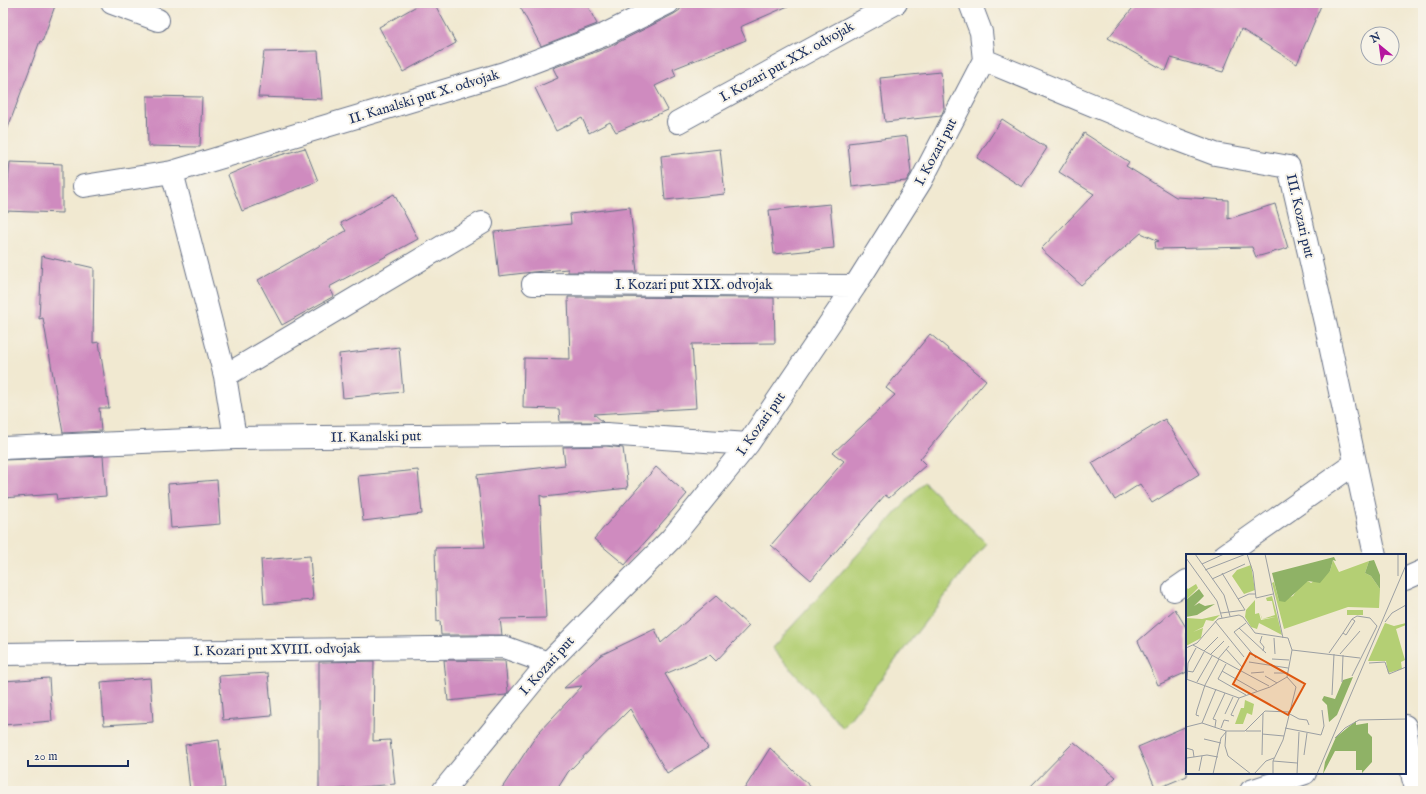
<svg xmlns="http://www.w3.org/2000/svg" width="1426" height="794" viewBox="0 0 1426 794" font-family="'IM FELL English',serif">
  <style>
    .green { fill: #b4cf74; stroke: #687f69 }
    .building { fill: #cf8bbf }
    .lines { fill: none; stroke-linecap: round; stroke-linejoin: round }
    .minor-casing { stroke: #667086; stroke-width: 24 }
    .minor { stroke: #fff; stroke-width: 22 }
    .labels { text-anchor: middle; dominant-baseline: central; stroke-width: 4; stroke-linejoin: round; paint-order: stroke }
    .street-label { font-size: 14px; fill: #1b2f5e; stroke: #f7f3e8 }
    .inset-road { fill: none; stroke: #9b9fa3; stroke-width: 1 }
    .view { fill: #de5710; fill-opacity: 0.15; stroke: #de5710; stroke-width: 2 }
    .inset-edge { fill: none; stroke: #1b2f5e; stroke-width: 2 }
  </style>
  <rect width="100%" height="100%" fill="#f7f3e8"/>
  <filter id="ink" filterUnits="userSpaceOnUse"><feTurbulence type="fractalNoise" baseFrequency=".025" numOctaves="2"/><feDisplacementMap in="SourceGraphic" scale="8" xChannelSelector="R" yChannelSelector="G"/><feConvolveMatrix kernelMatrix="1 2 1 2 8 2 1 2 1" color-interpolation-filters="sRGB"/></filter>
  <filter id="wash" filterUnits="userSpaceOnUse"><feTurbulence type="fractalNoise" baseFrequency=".012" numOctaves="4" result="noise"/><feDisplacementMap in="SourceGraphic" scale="16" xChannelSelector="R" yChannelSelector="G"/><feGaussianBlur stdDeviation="0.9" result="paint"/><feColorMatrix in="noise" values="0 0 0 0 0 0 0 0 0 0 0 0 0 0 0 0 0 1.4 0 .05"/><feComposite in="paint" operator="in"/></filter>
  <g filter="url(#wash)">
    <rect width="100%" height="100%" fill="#f1e9d1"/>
    <path class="green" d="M 924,482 L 986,543 L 843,728 L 772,648 Z"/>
    <g id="blocks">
      <path class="building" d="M 3,3 L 56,3 L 42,42 L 40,41 L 6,133 L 3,133 Z
        M 422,3 L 434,3 L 456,43 L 403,72 L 379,27 Z
        M 518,3 L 586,3 L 597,24 L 541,46 Z
        M 680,3 L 795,3 L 740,27 L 746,40 L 673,69 L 676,76 L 655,86 L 668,110 L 616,132 L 610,122 L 589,133 L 582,118 L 556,131 L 535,88 L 558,78 L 553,68 L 609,47 L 674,14 L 680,10 Z
        M 1137,3 L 1322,3 L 1297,64 L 1241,29 L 1223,72 L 1171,58 L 1166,71 L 1108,38 Z
        M 318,51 L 322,99 L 258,97 L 264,52 Z
        M 941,72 L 944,109 L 941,116 L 885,122 L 880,78 Z
        M 147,96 L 202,97 L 200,147 L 148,146 Z
        M 1002,119 L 1047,148 L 1022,187 L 977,158 Z
        M 1084,133 L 1129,162 L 1126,166 L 1176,197 L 1228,200 L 1228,219 L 1275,204 L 1288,248 L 1256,257 L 1252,247 L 1156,249 L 1155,242 L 1159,241 L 1141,233 L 1081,285 L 1041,249 L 1094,194 L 1059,172 Z
        M 907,136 L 911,173 L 906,181 L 852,187 L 848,143 Z
        M 305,148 L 318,181 L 242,211 L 228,175 L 263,160 Z
        M 720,149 L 725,194 L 665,200 L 661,156 Z
        M 10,162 L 62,164 L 62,213 L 5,211 Z
        M 394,194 L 418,239 L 329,287 L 334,296 L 282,325 L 258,280 L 346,231 L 341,223 Z
        M 830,204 L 834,248 L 774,254 L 769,210 Z
        M 630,207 L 637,272 L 568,272 L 568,269 L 533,272 L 499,276 L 494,232 L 571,224 L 570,214 Z
        M 42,256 L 94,268 L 93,343 L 99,342 L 109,408 L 99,408 L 101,431 L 63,433 L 43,318 L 39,319 Z
        M 568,297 L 774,298 L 775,343 L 692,344 L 696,408 L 594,414 L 603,422 L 560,422 L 559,409 L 523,408 L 524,358 L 570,359 Z
        M 930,334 L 986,380 L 920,459 L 926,465 L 889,498 L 885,495 L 811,580 L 771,545 L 844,461 L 833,453 L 895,395 L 886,388 Z
        M 399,347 L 403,392 L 343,398 L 339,354 Z
        M 1165,419 L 1199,474 L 1152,503 L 1140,484 L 1115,500 L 1092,463 Z
        M 606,446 L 623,448 L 628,488 L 544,497 L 540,495 L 546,618 L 500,619 L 502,635 L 441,635 L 440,621 L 437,622 L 435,548 L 485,547 L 477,475 L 565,465 L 563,447 Z
        M 103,456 L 106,496 L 57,500 L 56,494 L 3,498 L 3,460 Z
        M 656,467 L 687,494 L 625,565 L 594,539 Z
        M 418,470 L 422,514 L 363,521 L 358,476 Z
        M 217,480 L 220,524 L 171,528 L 168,484 Z
        M 310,556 L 313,600 L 264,604 L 261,560 Z
        M 716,596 L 749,626 L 716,661 L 710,655 L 665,674 L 708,748 L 667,773 L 630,709 L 568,772 L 556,791 L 500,791 L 538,733 L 582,686 L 564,688 L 601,655 L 655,629 L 661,643 Z
        M 1175,609 L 1187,629 L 1187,672 L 1158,685 L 1138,641 Z
        M 444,660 L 505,661 L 508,692 L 506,695 L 448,701 Z
        M 374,661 L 373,741 L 390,740 L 395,784 L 319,791 L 319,662 Z
        M 268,673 L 272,716 L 223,720 L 219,676 Z
        M 49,678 L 52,721 L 3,725 L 3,681 Z
        M 150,678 L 153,722 L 104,725 L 101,682 Z
        M 1187,726 L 1187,776 L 1156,789 L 1138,747 Z
        M 219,740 L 225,788 L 202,791 L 190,791 L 185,745 Z
        M 1074,742 L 1116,777 L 1101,791 L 1026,791 Z
        M 770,748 L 815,791 L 743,791 Z"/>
    </g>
  </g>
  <g filter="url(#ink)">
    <use href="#blocks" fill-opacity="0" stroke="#667086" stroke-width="1"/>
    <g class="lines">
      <defs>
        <path id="minor" d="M 112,3 L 158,20
          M 984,60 L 1170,137 L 1215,154 L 1289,167 L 1327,331 L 1375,555
          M 678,122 L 896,3
          M 172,172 L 225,376 L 235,438
          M 84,186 L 172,172 L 504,73 L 604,35 L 668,3
          M 533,284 L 855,286
          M 225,376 L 482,223
          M 3,448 L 235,438 L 606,434 L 748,444
          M 1225,555 L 1354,464
          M 1405,579 L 1423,571
          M 1174,590 L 1187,581
          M 3,654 L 504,647 L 548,663
          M 1405,726 L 1413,778 L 1417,791
          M 443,791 L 548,663 L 671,539 L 748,444 L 855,286 L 921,181 L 984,60 L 981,32 L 970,3
          M 1251,791 L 1305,773"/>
      </defs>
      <use href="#minor" class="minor-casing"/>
      <use href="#minor" class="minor"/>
    </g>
  </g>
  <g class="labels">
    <g class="street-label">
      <text transform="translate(787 62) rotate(-29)">I. Kozari put XX. odvojak</text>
      <text transform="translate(424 97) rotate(-17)">II. Kanalski put X. odvojak</text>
      <text transform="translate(936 152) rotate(-62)">I. Kozari put</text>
      <text transform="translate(1300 216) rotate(77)">III. Kozari put</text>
      <text x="694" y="285">I. Kozari put XIX. odvojak</text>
      <text transform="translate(761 424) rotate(-55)">I. Kozari put</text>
      <text transform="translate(376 437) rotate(-1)">II. Kanalski put</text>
      <text transform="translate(277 650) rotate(-1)">I. Kozari put XVIII. odvojak</text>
      <text transform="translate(547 666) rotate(-48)">I. Kozari put</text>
    </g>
  </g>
  <g transform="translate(1186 554)">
    <rect width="220" height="220" fill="#f1e9d1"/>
    <path d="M 147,6 L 153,18 L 183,7 L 179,19 L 185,22 L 194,35 L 193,54 L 162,53 L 98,75 L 86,29 L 88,28 L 93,47 L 107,42 L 114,31 L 122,27 L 125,29 L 144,17 ZM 65,11 L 69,36 L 58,40 L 46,22 L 51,16 ZM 10,30 L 12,34 L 0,46 L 0,33 L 2,35 ZM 86,42 L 91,61 L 96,81 L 73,69 L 71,75 L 65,73 L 59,63 L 60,56 L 69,46 L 69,60 L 73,59 L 75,66 L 90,63 L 76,65 L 76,64 L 74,59 L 76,65 L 89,61 L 86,47 L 81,47 L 80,44 ZM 161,56 L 177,56 L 177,61 L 161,61 ZM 34,61 L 27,67 L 20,66 L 17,73 L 7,78 L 17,74 L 15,84 L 0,92 L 0,64 L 16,65 ZM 199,69 L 208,72 L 220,69 L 220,71 L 210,75 L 219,106 L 215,108 L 216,115 L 202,119 L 200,107 L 182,107 ZM 59,146 L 68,150 L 66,161 L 61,159 L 57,170 L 49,170 L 55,154 L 58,154 Z" fill="#b4cf74"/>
    <path d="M 148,3 L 150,7 L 147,6 L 144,17 L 134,29 L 122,27 L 99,48 L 93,47 L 86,19 ZM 188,6 L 194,21 L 194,35 L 185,22 L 179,19 L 183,7 ZM 13,35 L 18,42 L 8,52 L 13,49 L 19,52 L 29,50 L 11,61 L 0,63 L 0,46 ZM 167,123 L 151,161 L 143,168 L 141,151 L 136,146 L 138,142 L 149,145 L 157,126 ZM 170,167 L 170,171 L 182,169 L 182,179 L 186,183 L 186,208 L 176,219 L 176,216 L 170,216 L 170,197 L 149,197 L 137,220 L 139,208 L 150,183 Z" fill="#8fb266"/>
    <path class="inset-road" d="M 9,0 L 38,41 L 44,62M 61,0 L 67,18 L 70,44 L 87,40M 79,0 L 97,84M 212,0 L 212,22M 0,4 L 31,47 L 36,64M 16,10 L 38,0M 19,16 L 60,0M 36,19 L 59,56M 26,25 L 59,10M 52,45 L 63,40 L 69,40M 35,59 L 59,56M 166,65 L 171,62 L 184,64 L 191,72 L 166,122M 29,67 L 58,103M 199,68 L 206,59 L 220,51M 60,69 L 48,78 L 70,104M 53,74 L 80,99M 76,82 L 74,88 L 78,93 L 77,97M 88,84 L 89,100M 7,91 L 83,132M 0,94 L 11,89 L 32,65 L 53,61 L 57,63 L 69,79 L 102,84 L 106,96 L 174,104M 40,95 L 56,113M 18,97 L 32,83M 143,99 L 157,79 L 166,65 L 169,67 L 160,81 L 157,79M 154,100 L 174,77M 24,101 L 38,87M 32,105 L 43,92M 86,105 L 103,106M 63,108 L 102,114M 183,109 L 199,108 L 203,120 L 220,113M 40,110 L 32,125 L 60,141M 1,117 L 7,118 L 18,98M 36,117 L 71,137M 65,119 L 78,118M 88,119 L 102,119M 79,122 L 91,129M 0,125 L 53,144 L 84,133 L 101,123 L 106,96M 1,125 L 2,109 L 10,94M 0,126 L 0,141M 11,128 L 26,102M 156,128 L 157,101M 146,141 L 148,100M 102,159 L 113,165 L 121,166 L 123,171M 39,160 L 47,143M 13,162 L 10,161 L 11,156 L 19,131 L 33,105M 48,162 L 45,161 L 53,144M 16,169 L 30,135M 0,173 L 16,169 L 40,177 L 59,177 L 79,157 L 103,158M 29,173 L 30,166 L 27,165 L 39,139M 35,174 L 38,166 L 43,167M 99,174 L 135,181 L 138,172 L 136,156M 40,177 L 39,192 L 42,202 L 65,220M 60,177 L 75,177M 76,180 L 98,182M 149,184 L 159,174 L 173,166 L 220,165M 18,185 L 35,189M 0,194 L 7,196 L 8,203M 76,201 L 77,159M 118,201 L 121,179M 1,204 L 21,201 L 32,203M 87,207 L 111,209M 13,217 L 16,202M 27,220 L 35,184 L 40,178M 68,220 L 80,207 L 88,204M 87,220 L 87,207 L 97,186 L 110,133 L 101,123M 111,220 L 113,178M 131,220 L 220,11"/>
    <path class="view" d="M 64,99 L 119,130 L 102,161 L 47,130 Z"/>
    <rect width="220" height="220" class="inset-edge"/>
  </g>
  <rect width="1426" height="794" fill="none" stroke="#f7f3e8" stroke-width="16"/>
  <g transform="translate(1380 46) rotate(331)"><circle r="19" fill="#f7f3e8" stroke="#9fa5b1"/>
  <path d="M0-3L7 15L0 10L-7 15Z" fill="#b5179e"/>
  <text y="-6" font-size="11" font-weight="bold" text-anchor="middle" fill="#1b2f5e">N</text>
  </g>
  <path d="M28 760v6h100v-6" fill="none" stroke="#1b2f5e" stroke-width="2"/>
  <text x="34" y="760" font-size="12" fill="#1b2f5e" stroke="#f7f3e8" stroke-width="3" paint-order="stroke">20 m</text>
</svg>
